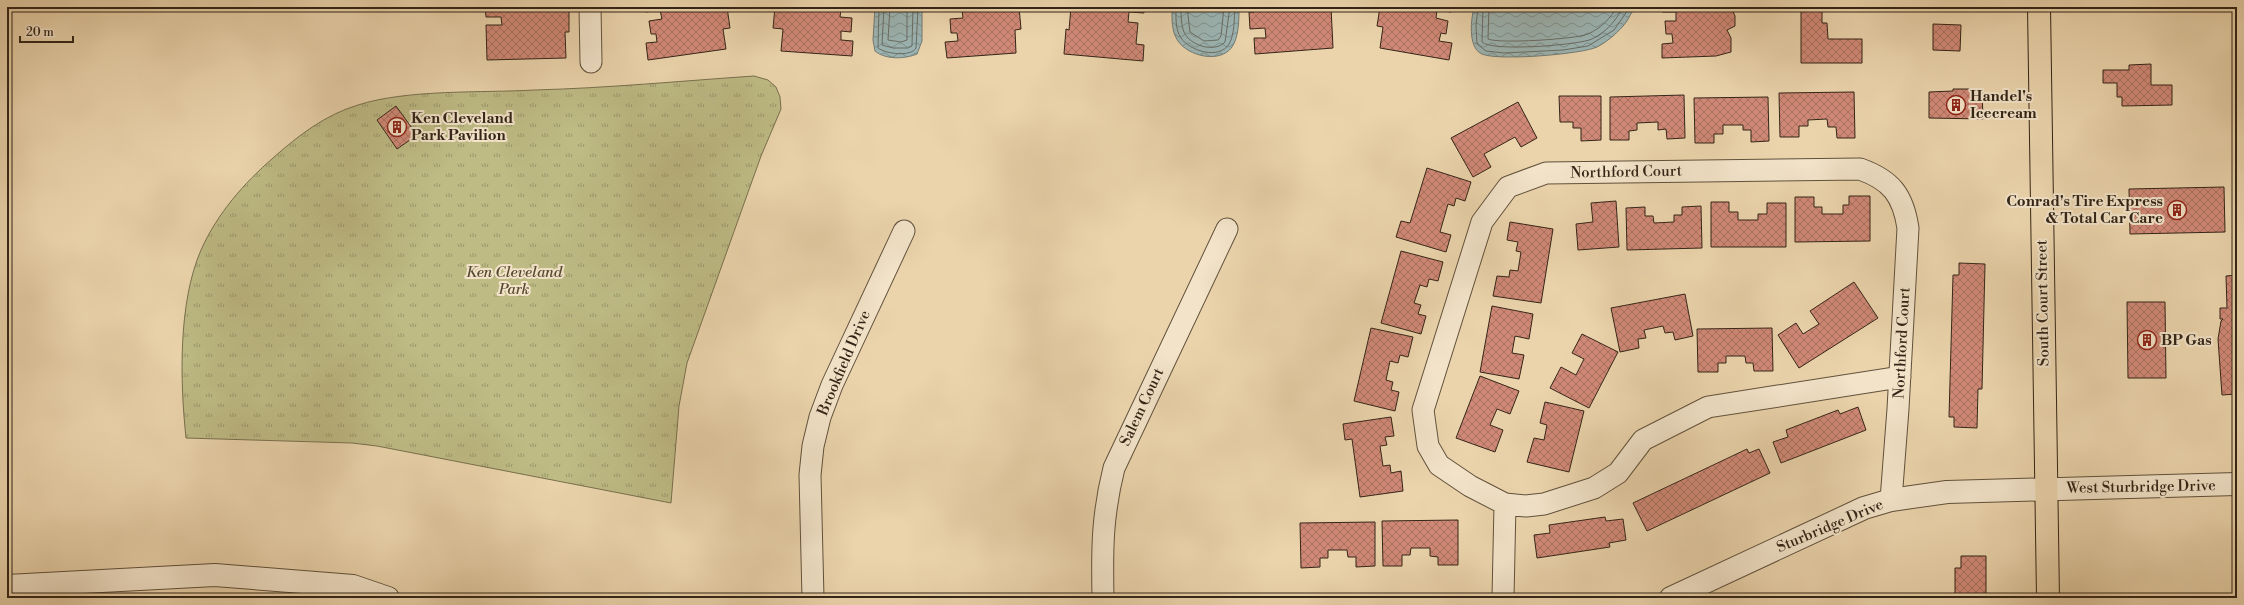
<svg xmlns="http://www.w3.org/2000/svg" width="2244" height="605" viewBox="0 0 2244 605" font-family="'Libre Bodoni',serif">
  <style>
    .park { fill: url(#park-tufts); stroke: #78704e }
    .water { fill: url(#water-waves); stroke: #727b75 }
    .lines { fill: none; stroke-linecap: round; stroke-linejoin: round }
    .shore { stroke: #686d66; stroke-width: 1 }
    .building { fill: url(#building-cross-hatch); stroke: #332517 }
    .minor-casing { stroke: #61513c; stroke-width: 23 }
    .tertiary-casing { stroke: #61513c; stroke-width: 24 }
    .primary-casing { stroke: #332517; stroke-width: 24 }
    .minor { stroke: #f2e3c9; stroke-width: 21 }
    .tertiary { stroke: #f2e3c9; stroke-width: 22 }
    .primary { stroke: #ebd4ac; stroke-width: 22 }
    .labels { text-anchor: middle; dominant-baseline: central; stroke-width: 4; stroke-linejoin: round; paint-order: stroke }
    .poi-label { font-size: 15px; font-weight: bold; fill: #332517; stroke: #f2e3c9; text-anchor: start }
    .street-label { font-size: 15px; fill: #332517; stroke: #f2e3c9 }
    .park-label { font-size: 15px; font-style: italic; fill: #564a32; stroke: #f2e3c9 }
  </style>
  <defs>
    <pattern id="park-tufts" width="24" height="20" patternUnits="userSpaceOnUse"><rect width="24" height="20" fill="#bebb85"/><path d="M3 7l-1-3M5 7V3M7 7l1-3M15 17l-1-3M17 17v-4M19 17l1-3" fill="none" stroke="#9b986c"/></pattern>
    <pattern id="water-waves" width="16" height="10" patternUnits="userSpaceOnUse"><rect width="16" height="10" fill="#9cb5b4"/><path d="M0 5q4-4 8 0t8 0" fill="none" stroke="#809391"/></pattern>
    <pattern id="building-cross-hatch" width="8" height="8" patternUnits="userSpaceOnUse"><rect width="8" height="8" fill="#d18977"/><path d="M0 0l8 8M0 8l8-8" fill="none" stroke="#aa7061"/></pattern>
  </defs>
  <rect width="100%" height="100%" fill="#ebd4ac"/>
  <filter id="stains"><feTurbulence type="fractalNoise" baseFrequency=".005" numOctaves="4"/><feColorMatrix values="0 0 0 0 .2 0 0 0 0 .09 0 0 0 0 .02 0 0 0 .5 -.17"/></filter>
  <radialGradient id="worn" r=".72"><stop offset=".6" stop-color="#630" stop-opacity="0"/><stop offset="1" stop-color="#630" stop-opacity=".3"/></radialGradient>
  <path class="park" d="M 754,76 L 768,80 L 776,87 L 780,97 L 781,109 L 761,156 L 687,363 L 679,406 L 671,503 L 377,446 L 352,443 L 186,438 C 180,381 178,303 201,250 C 217,214 244,183 273,158 C 299,135 325,115 358,105 C 408,89 482,93 535,90 C 608,88 681,81 754,76 Z"/>
  <path class="water" d="M 875,7 L 922,7 L 922,41 L 917,54 C 905,59 886,60 875,51 L 873,40 Z
    M 1172,7 L 1239,7 C 1239,19 1239,37 1232,47 C 1220,64 1188,56 1178,41 C 1171,31 1172,18 1172,7 Z
    M 1474,7 L 1637,7 C 1631,12 1630,16 1627,21 C 1620,31 1607,42 1597,47 C 1583,54 1492,62 1480,53 C 1468,45 1471,19 1474,7 Z"/>
  <g class="lines">
    <path class="shore" d="M 879,7 L 878,48 C 886,54 911,57 916,48 L 918,7
      M 884,7 L 882,45 L 893,48 L 908,48 L 912,46 L 913,7
      M 890,7 L 888,40 L 901,42 L 907,40 L 907,7
      M 1176,7 C 1176,17 1175,29 1181,38 C 1190,51 1219,60 1229,44 C 1235,34 1234,18 1235,7
      M 1181,7 C 1181,15 1181,25 1184,32 C 1190,46 1215,53 1225,42 L 1230,7
      M 1187,7 L 1190,32 L 1204,41 L 1218,40 L 1221,36 L 1224,7
      M 1478,7 L 1476,26 L 1477,44 L 1486,51 L 1504,53 L 1563,50 L 1588,46 L 1614,30 L 1630,7
      M 1483,7 L 1482,42 C 1491,52 1580,45 1592,39 C 1606,32 1616,21 1623,7
      M 1489,7 L 1488,39 C 1499,44 1577,39 1588,34 C 1601,28 1610,19 1617,7"/>
  </g>
  <path class="building" d="M 485,7 L 566,7 L 566,11 L 569,11 L 569,32 L 565,32 L 566,58 L 487,60 L 486,25 L 502,25 L 501,17 L 486,17 Z
    M 646,7 L 727,7 L 730,28 L 723,29 L 726,49 L 648,60 L 646,43 L 657,42 L 656,34 L 651,34 L 649,21 L 662,19 L 660,10 L 646,12 Z
    M 775,7 L 855,7 L 855,10 L 841,9 L 840,17 L 852,18 L 851,32 L 841,31 L 841,40 L 853,41 L 852,56 L 781,51 L 783,29 L 773,28 Z
    M 947,7 L 1019,7 L 1021,29 L 1015,30 L 1016,53 L 947,58 L 945,42 L 958,41 L 957,33 L 951,33 L 950,19 L 963,18 L 962,10 L 948,11 Z
    M 1068,7 L 1144,7 L 1144,13 L 1129,12 L 1128,22 L 1138,23 L 1136,44 L 1144,45 L 1143,61 L 1064,54 L 1066,29 L 1069,30 L 1071,7 Z
    M 1254,7 L 1331,7 L 1333,48 L 1255,54 L 1254,38 L 1266,38 L 1265,28 L 1250,29 L 1249,12 L 1254,12 Z
    M 1380,7 L 1451,7 L 1451,12 L 1437,10 L 1436,18 L 1448,21 L 1446,34 L 1441,33 L 1439,41 L 1452,43 L 1449,60 L 1380,48 L 1383,27 L 1377,26 Z
    M 1662,7 L 1731,7 L 1735,16 L 1735,26 L 1727,30 L 1731,38 L 1731,52 L 1716,56 L 1662,58 L 1662,44 L 1673,43 L 1672,34 L 1666,34 L 1665,21 L 1676,21 L 1676,12 L 1662,12 Z
    M 1801,7 L 1822,7 L 1822,23 L 1827,23 L 1828,39 L 1862,39 L 1862,63 L 1801,63 Z
    M 1933,24 L 1961,25 L 1960,51 L 1933,50 Z
    M 2151,64 L 2151,85 L 2172,85 L 2172,105 L 2122,106 L 2122,97 L 2117,97 L 2117,83 L 2103,83 L 2103,70 L 2129,70 L 2129,65 Z
    M 1953,89 L 1982,89 L 1983,119 L 1929,118 L 1929,92 L 1953,91 Z
    M 1854,92 L 1855,138 L 1837,138 L 1836,127 L 1828,127 L 1827,119 L 1808,120 L 1808,126 L 1799,126 L 1799,137 L 1780,137 L 1779,93 Z
    M 1684,95 L 1685,138 L 1667,139 L 1666,129 L 1658,130 L 1658,122 L 1637,123 L 1637,130 L 1629,131 L 1629,140 L 1610,140 L 1610,97 Z
    M 1559,96 L 1601,96 L 1601,140 L 1581,141 L 1581,128 L 1573,128 L 1573,122 L 1560,122 Z
    M 1768,97 L 1769,141 L 1751,142 L 1751,130 L 1743,130 L 1743,125 L 1723,125 L 1723,134 L 1714,134 L 1714,143 L 1695,143 L 1694,98 Z
    M 1518,102 L 1537,138 L 1521,147 L 1515,137 L 1484,154 L 1491,167 L 1473,177 L 1451,138 Z
    M 396,106 L 417,135 L 397,149 L 377,120 Z
    M 1427,168 L 1471,182 L 1465,201 L 1456,198 L 1454,206 L 1448,204 L 1440,232 L 1451,235 L 1446,252 L 1396,237 L 1401,221 L 1410,223 Z
    M 2224,187 L 2225,232 L 2130,234 L 2129,189 Z
    M 1849,196 L 1870,196 L 1870,241 L 1795,242 L 1795,197 L 1814,197 L 1814,207 L 1822,207 L 1822,214 L 1843,214 L 1843,205 L 1849,205 Z
    M 1616,201 L 1619,247 L 1578,250 L 1576,224 L 1593,222 L 1591,203 Z
    M 1711,202 L 1729,202 L 1729,212 L 1738,212 L 1738,220 L 1758,220 L 1758,214 L 1767,214 L 1767,203 L 1786,203 L 1786,247 L 1711,247 Z
    M 1701,206 L 1702,248 L 1627,250 L 1626,208 L 1645,207 L 1645,216 L 1653,216 L 1654,223 L 1674,222 L 1674,215 L 1682,215 L 1682,207 Z
    M 1510,222 L 1553,229 L 1541,303 L 1493,296 L 1497,276 L 1509,277 L 1510,270 L 1518,271 L 1521,252 L 1516,251 L 1518,242 L 1507,240 Z
    M 1401,251 L 1443,262 L 1438,281 L 1429,279 L 1427,287 L 1420,285 L 1414,303 L 1421,305 L 1418,314 L 1426,316 L 1421,334 L 1381,323 Z
    M 1959,263 L 1985,264 L 1982,389 L 1978,389 L 1977,428 L 1954,427 L 1954,417 L 1949,417 L 1953,275 L 1959,275 Z
    M 2237,275 L 2237,394 L 2222,395 L 2218,339 L 2221,321 L 2223,319 L 2220,319 L 2220,308 L 2227,308 L 2226,276 Z
    M 1854,282 L 1878,318 L 1799,368 L 1778,335 L 1796,323 L 1803,334 L 1819,324 L 1810,311 Z
    M 1685,294 L 1693,336 L 1675,340 L 1673,332 L 1665,333 L 1663,326 L 1644,330 L 1646,338 L 1638,339 L 1639,348 L 1620,352 L 1611,308 Z
    M 2127,302 L 2165,302 L 2166,378 L 2128,378 Z
    M 1492,306 L 1533,314 L 1529,339 L 1515,336 L 1512,353 L 1524,355 L 1519,379 L 1480,372 Z
    M 1371,328 L 1413,337 L 1408,357 L 1400,355 L 1398,363 L 1390,361 L 1386,380 L 1393,382 L 1391,390 L 1399,392 L 1395,411 L 1354,401 Z
    M 1772,328 L 1773,371 L 1754,371 L 1753,363 L 1746,363 L 1745,356 L 1726,356 L 1726,363 L 1718,363 L 1718,372 L 1698,372 L 1697,329 Z
    M 1582,334 L 1618,352 L 1589,408 L 1550,388 L 1561,367 L 1576,375 L 1584,359 L 1572,353 Z
    M 1480,376 L 1519,391 L 1510,414 L 1497,409 L 1490,425 L 1503,430 L 1495,452 L 1456,438 Z
    M 1545,402 L 1584,411 L 1569,472 L 1527,462 L 1534,438 L 1544,440 L 1547,425 L 1540,423 Z
    M 1858,407 L 1866,430 L 1781,463 L 1773,442 L 1788,437 L 1786,430 L 1838,410 L 1840,414 Z
    M 1391,417 L 1394,436 L 1385,437 L 1387,445 L 1380,446 L 1383,466 L 1390,465 L 1391,473 L 1401,471 L 1403,491 L 1360,497 L 1352,439 L 1345,440 L 1343,424 Z
    M 1747,449 L 1749,453 L 1759,449 L 1770,473 L 1647,531 L 1633,503 Z
    M 1605,517 L 1606,521 L 1623,519 L 1626,540 L 1609,543 L 1610,547 L 1537,558 L 1534,535 L 1550,533 L 1549,525 Z
    M 1458,520 L 1458,565 L 1438,565 L 1438,557 L 1430,556 L 1430,548 L 1411,548 L 1410,555 L 1402,555 L 1402,566 L 1383,566 L 1382,521 Z
    M 1375,522 L 1375,566 L 1356,567 L 1356,557 L 1348,557 L 1347,550 L 1328,550 L 1328,558 L 1320,558 L 1320,567 L 1301,568 L 1300,523 Z
    M 1961,556 L 1986,556 L 1986,598 L 1955,598 L 1955,568 L 1961,568 Z"/>
  <g class="lines">
    <defs>
      <path id="minor" d="M 590,7 L 591,62
        M 1505,504 L 1526,506 L 1544,504 L 1594,488 L 1618,473 L 1643,440 L 1708,407 L 1900,377
        M 813,598 L 810,475 L 813,446 L 820,417 L 832,385 L 904,231
        M 1103,598 C 1102,550 1102,516 1114,468 L 1227,229
        M 1503,598 L 1505,504 L 1470,486 L 1439,465 L 1428,446 L 1423,410 L 1482,222 L 1508,187 L 1546,173 L 1860,169 C 1891,180 1903,195 1908,228 L 1898,409 L 1891,500"/>
      <path id="tertiary" d="M 7,586 L 215,575 L 353,586 L 388,598
        M 1671,598 L 1864,508 L 1891,500 L 1947,492 L 2237,484"/>
      <path id="primary" d="M 2039,7 L 2048,598"/>
    </defs>
    <use href="#minor" class="minor-casing"/>
    <use href="#tertiary" class="tertiary-casing"/>
    <use href="#primary" class="primary-casing"/>
    <use href="#minor" class="minor"/>
    <use href="#tertiary" class="tertiary"/>
    <use href="#primary" class="primary"/>
  </g>
  <defs>
    <symbol id="building-ring" viewBox="-11 -11 22 22"><circle r="9.5" fill="#f2e3c9" stroke="#8f2418" stroke-width="1.5"/><path d="M-4-6H4V6H1V3H-1V6H-4ZM-2.5-4.3h1.7v1.8h-1.7ZM.8-4.3h1.7v1.8H.8ZM-2.5-1h1.7V.8h-1.7ZM.8-1h1.7V.8H.8Z" fill="#8f2418"/></symbol>
  </defs>
  <g fill-rule="evenodd">
    <use href="#building-ring" x="1945" y="94" width="22" height="22"/>
    <use href="#building-ring" x="386" y="116" width="22" height="22"/>
    <use href="#building-ring" x="2166" y="199" width="22" height="22"/>
    <use href="#building-ring" x="2136" y="329" width="22" height="22"/>
  </g>
  <g class="labels">
    <g class="poi-label">
      <text x="1970" y="96">Handel's<tspan x="1970" dy="17">Icecream</tspan></text>
      <text x="411" y="118">Ken Cleveland<tspan x="411" dy="17">Park Pavilion</tspan></text>
      <text x="2163" y="201" text-anchor="end">Conrad's Tire Express<tspan x="2163" dy="17">&amp; Total Car Care</tspan></text>
      <text x="2161" y="340">BP Gas</text>
    </g>
    <g class="street-label">
      <text transform="translate(1626 172) rotate(-1)">Northford Court</text>
      <text transform="translate(2043 303) rotate(-91)">South Court Street</text>
      <text transform="translate(1902 343) rotate(-87)">Northford Court</text>
      <text transform="translate(844 363) rotate(-67)">Brookfield Drive</text>
      <text transform="translate(1142 407) rotate(-65)">Salem Court</text>
      <text transform="translate(2141 487) rotate(-1)">West Sturbridge Drive</text>
      <text transform="translate(1830 526) rotate(-23)">Sturbridge Drive</text>
    </g>
    <g class="park-label">
      <text x="514" y="272">Ken Cleveland<tspan x="514" dy="17">Park</tspan></text>
    </g>
  </g>
  <rect width="2244" height="605" fill="none" stroke="#ebd4ac" stroke-width="24"/>
  <rect x="8" y="8" width="2228" height="589" fill="none" stroke="#332517" stroke-width="2"/>
  <rect x="12" y="12" width="2220" height="581" fill="none" stroke="#332517"/>
  <path d="M20 36v6h53v-6" fill="none" stroke="#332517" stroke-width="2"/>
  <text x="26" y="36" font-size="12" fill="#332517" stroke="#f2e3c9" stroke-width="3" paint-order="stroke">20 m</text>
  <rect width="100%" height="100%" filter="url(#stains)"/>
  <rect width="100%" height="100%" fill="url(#worn)"/>
</svg>
